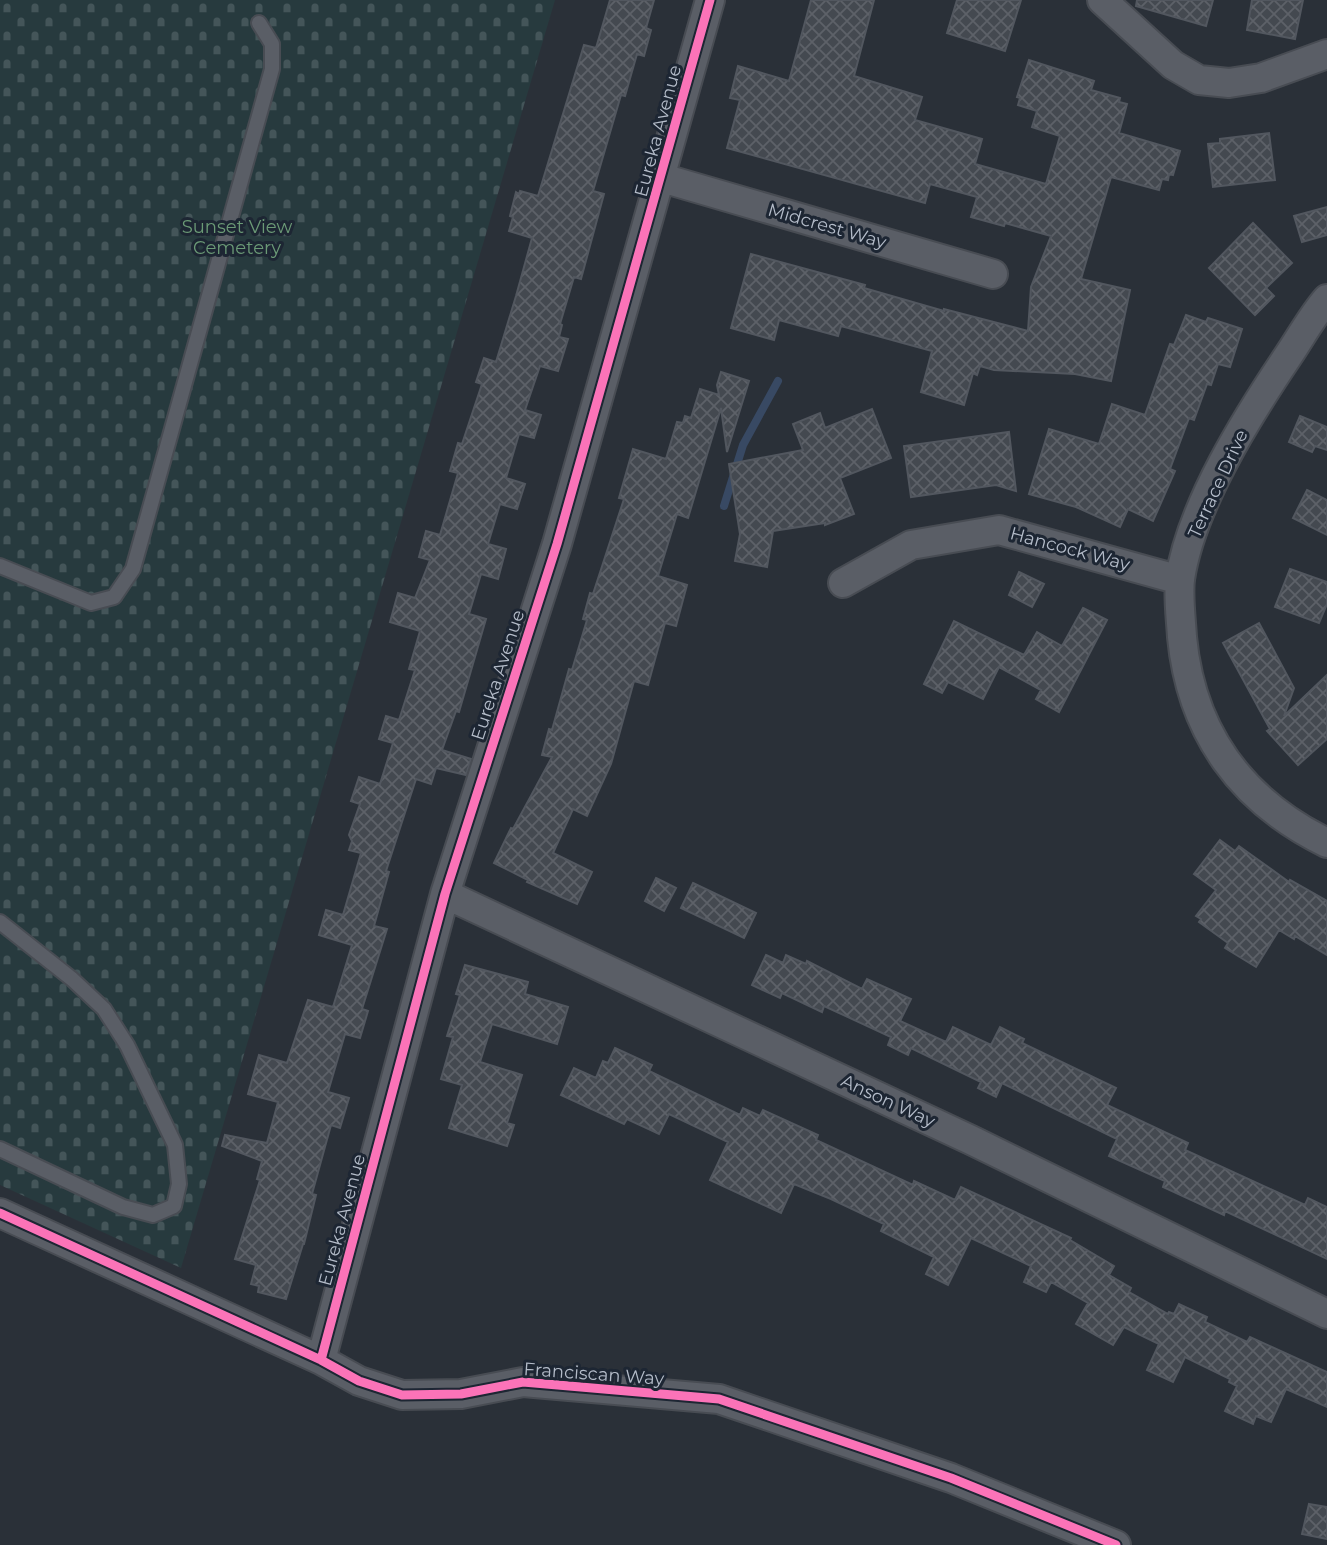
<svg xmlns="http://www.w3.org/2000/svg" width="1327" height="1545" viewBox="0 0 1327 1545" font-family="Montserrat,sans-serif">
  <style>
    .cemetery { fill: url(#cemetery-stones) }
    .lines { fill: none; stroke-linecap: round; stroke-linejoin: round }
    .stream { stroke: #384963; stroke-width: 8 }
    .building { fill: url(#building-cross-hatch); stroke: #52575f; stroke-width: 2 }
    .lane-casing { stroke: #484c53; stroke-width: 18 }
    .street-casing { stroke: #484c53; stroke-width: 32 }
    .lane { stroke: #5a5e66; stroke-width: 14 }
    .street { stroke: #5a5e66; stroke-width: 28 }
    .cycleway-casing { stroke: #1d2633; stroke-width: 13 }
    .cycleway { stroke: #fb73b8; stroke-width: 9 }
    .labels { text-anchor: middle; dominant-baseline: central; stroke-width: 6; stroke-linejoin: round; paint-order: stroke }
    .street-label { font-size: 18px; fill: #b4bcc9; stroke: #1d2633 }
    .park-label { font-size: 18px; fill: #6b9a76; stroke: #1d2633 }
  </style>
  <defs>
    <pattern id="cemetery-stones" width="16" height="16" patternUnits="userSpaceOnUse" patternTransform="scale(1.75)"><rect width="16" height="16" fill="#273a3e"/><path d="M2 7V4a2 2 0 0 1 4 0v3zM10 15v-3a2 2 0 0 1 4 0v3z" fill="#445559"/></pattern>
    <pattern id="building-cross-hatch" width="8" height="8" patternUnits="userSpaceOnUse" patternTransform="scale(1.75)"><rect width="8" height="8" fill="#444950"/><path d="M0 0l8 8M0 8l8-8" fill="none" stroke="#5d6168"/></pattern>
  </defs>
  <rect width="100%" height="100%" fill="#2a3038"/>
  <path class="cemetery" d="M 0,0 L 555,0 L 181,1268 L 0,1185 Z"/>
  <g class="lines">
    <path class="stream" d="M 724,506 L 743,445 L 778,381"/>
  </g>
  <path class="building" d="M 610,0 L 654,0 L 646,28 L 651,30 L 644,56 L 637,54 L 625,96 L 621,95 L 593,191 L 604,194 L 581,279 L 574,277 L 560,324 L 562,325 L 559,337 L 568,339 L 558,371 L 540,366 L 525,410 L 541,415 L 534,438 L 519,434 L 506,478 L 525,484 L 517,509 L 500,504 L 488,544 L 506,549 L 498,579 L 481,574 L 469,614 L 486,619 L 459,712 L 456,711 L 442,750 L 471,759 L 466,775 L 436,768 L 431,784 L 416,779 L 386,871 L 389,872 L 374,926 L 387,929 L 362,1009 L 368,1011 L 360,1038 L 345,1034 L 328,1092 L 349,1098 L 340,1128 L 331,1125 L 312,1194 L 316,1195 L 304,1244 L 303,1244 L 286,1299 L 258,1292 L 259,1286 L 251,1284 L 256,1265 L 235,1259 L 260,1180 L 257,1179 L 262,1161 L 222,1146 L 225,1135 L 267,1143 L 278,1102 L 248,1094 L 259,1055 L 287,1063 L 308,1000 L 333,1007 L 352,945 L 319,935 L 326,910 L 343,915 L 361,853 L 349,850 L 352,841 L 349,835 L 360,804 L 351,801 L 359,777 L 380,784 L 393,743 L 379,739 L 386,716 L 399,720 L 415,670 L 409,669 L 420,631 L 390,622 L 398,593 L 415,598 L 430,560 L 419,557 L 426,531 L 440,535 L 458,473 L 450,471 L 458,443 L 462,444 L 482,384 L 476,382 L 484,358 L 496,362 L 516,296 L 532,238 L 509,231 L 513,217 L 510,216 L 516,192 L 519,194 L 520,191 L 538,196 L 584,45 L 596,48 Z
    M 811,0 L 874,0 L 854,76 L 922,97 L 915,120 L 982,139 L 975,164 L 1046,184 L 1060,136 L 1032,127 L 1037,111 L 1018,105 L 1020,98 L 1017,97 L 1029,60 L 1094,81 L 1091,90 L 1120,98 L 1119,102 L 1127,104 L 1119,133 L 1180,151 L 1173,175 L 1169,174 L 1168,180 L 1162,179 L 1159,190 L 1111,177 L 1081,279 L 1130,290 L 1111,381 L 1075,374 L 994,370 L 980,366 L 977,375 L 973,373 L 964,405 L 921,392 L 932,351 L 841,326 L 838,336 L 779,320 L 774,340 L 731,328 L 751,254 L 865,285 L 864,288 L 944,311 L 944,309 L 1028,331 L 1031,287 L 1051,236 L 1005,223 L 1004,226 L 971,217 L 977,197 L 930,184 L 925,203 L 727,148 L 740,100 L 730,98 L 738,66 L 789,81 Z
    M 957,0 L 1021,0 L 1005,51 L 947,33 Z
    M 1137,0 L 1213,0 L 1206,26 L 1136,6 Z
    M 1252,0 L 1303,0 L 1295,39 L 1247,30 Z
    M 1269,133 L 1275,180 L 1213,187 L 1208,144 L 1220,143 L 1220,139 Z
    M 1327,207 L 1327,235 L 1302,242 L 1294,216 Z
    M 1253,223 L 1292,263 L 1266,288 L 1274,296 L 1255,315 L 1209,268 Z
    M 1186,315 L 1206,322 L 1208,318 L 1242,329 L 1230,367 L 1218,364 L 1211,385 L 1207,384 L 1194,420 L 1189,418 L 1170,469 L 1175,471 L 1153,521 L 1128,509 L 1120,527 L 1076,507 L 1029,494 L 1049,429 L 1099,444 L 1112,404 L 1145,415 L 1170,344 L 1174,345 Z
    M 721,372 L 749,381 L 727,452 L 721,408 L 688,518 L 677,514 L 658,576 L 687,585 L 676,626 L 665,623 L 648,685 L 634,681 L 611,764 L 587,816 L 573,809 L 553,853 L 592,872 L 577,904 L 527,882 L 528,880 L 494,863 L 511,828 L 513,829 L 552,757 L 542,755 L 549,729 L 552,730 L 569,669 L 572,670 L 587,620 L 583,619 L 590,593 L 593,594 L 624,499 L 619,498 L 633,449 L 666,459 L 677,422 L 683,423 L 685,416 L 691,418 L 700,389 L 719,395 L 717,385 Z
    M 872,409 L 891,458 L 840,478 L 854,514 L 825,525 L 825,523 L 773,531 L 767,567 L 735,561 L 740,534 L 729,464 L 803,450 L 793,424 L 820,413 L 825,428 Z
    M 1300,416 L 1327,427 L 1327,450 L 1315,446 L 1312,452 L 1289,442 Z
    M 1009,432 L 1016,491 L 996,485 L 911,497 L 904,446 Z
    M 1307,490 L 1327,500 L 1327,535 L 1293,518 Z
    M 1290,569 L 1327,582 L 1327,604 L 1319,623 L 1275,607 Z
    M 1019,572 L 1044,584 L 1032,607 L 1009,595 Z
    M 1083,608 L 1107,620 L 1059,712 L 1036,699 L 1041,690 L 999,667 L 983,699 L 948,682 L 942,693 L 924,684 L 954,621 L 1024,655 L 1037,632 L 1062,646 Z
    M 1259,623 L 1294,688 L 1284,716 L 1327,675 L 1327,739 L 1298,765 L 1267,731 L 1270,729 L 1223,643 Z
    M 1220,840 L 1235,851 L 1239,846 L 1289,882 L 1290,880 L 1327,901 L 1327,955 L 1295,936 L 1294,939 L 1279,930 L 1256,967 L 1225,948 L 1228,943 L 1199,922 L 1201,919 L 1196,916 L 1216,890 L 1194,874 Z
    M 656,878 L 676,888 L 664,911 L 645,901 Z
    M 693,883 L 756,913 L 744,938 L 681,908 Z
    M 766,955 L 783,963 L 786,955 L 806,964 L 807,961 L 862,989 L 867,979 L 911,999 L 900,1021 L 946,1042 L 953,1027 L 991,1045 L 1000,1027 L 1024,1039 L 1022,1043 L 1116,1088 L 1107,1105 L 1188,1143 L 1185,1150 L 1305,1205 L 1308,1198 L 1327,1207 L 1327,1259 L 1225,1211 L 1224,1215 L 1163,1187 L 1165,1181 L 1109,1156 L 1117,1139 L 1002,1083 L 996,1097 L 978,1088 L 981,1082 L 911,1048 L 908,1055 L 888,1045 L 891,1037 L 824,1006 L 822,1012 L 782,993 L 780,998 L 752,985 Z
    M 465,965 L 528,982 L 525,994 L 568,1007 L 557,1044 L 492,1024 L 480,1062 L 522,1075 L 507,1123 L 514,1125 L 507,1146 L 449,1128 L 462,1085 L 441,1079 L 453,1037 L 447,1036 L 460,995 L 456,994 Z
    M 615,1048 L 652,1065 L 649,1071 L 740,1115 L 743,1108 L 760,1116 L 763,1110 L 818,1135 L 816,1140 L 913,1185 L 914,1181 L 955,1200 L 961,1187 L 1071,1238 L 1070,1240 L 1114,1266 L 1109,1275 L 1131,1288 L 1129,1292 L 1168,1314 L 1169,1312 L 1174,1314 L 1179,1304 L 1207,1317 L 1205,1322 L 1247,1342 L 1250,1337 L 1327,1372 L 1327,1407 L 1286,1389 L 1271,1422 L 1256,1416 L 1253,1424 L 1225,1411 L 1237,1386 L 1229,1382 L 1230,1379 L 1185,1357 L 1173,1382 L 1147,1370 L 1159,1344 L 1124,1327 L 1113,1345 L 1076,1324 L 1088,1303 L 1051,1282 L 1046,1292 L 1024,1282 L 1031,1266 L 971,1238 L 948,1285 L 926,1274 L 934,1257 L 881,1231 L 884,1224 L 831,1199 L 794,1184 L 781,1213 L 710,1180 L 728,1142 L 669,1114 L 659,1134 L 627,1119 L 624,1124 L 561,1095 L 574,1068 L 596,1078 L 603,1061 L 608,1063 Z
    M 1309,1504 L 1327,1507 L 1327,1539 L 1302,1534 Z"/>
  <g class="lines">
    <defs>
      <path id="lane" d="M 0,566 L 91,603 L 114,597 L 133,569 L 272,69 L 272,44 L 259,23
        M 0,922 L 72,979 L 104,1009 L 127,1045 L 175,1145 L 179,1184 L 174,1206 L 153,1215 L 123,1207 L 0,1149"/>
      <path id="street" d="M 1102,0 L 1173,65 L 1199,80 L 1229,83 L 1261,78 L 1327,54
        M 662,178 L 993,274
        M 1327,299 C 1312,316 1301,337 1288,356 C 1247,417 1191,506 1180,579 C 1178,597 1181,619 1182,637 C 1191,732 1241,801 1327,843
        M 843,583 L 911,545 L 999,530 L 1180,580
        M 445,894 L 971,1140 L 1327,1314
        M 0,1213 L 321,1360 L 359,1381 L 402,1395 L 461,1394 L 523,1382 L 719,1399 L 951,1478 L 1116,1545
        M 321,1360 L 445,894 L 557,544 L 710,0"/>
    </defs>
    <use href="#lane" class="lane-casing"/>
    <use href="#street" class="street-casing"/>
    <use href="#lane" class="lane"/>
    <use href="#street" class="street"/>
    <defs>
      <path id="cycleway" d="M 0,1213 L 321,1360 L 359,1381 L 402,1395 L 461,1394 L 523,1382 L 719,1399 L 951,1478 L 1116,1545
        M 321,1360 L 445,894 L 557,544 L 710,0"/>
    </defs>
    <use href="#cycleway" class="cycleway-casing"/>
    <use href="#cycleway" class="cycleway"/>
  </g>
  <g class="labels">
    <g class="street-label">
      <text transform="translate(658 131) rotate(-75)">Eureka Avenue</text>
      <text transform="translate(827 226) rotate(16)">Midcrest Way</text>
      <text transform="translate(1218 484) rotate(-65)">Terrace Drive</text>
      <text transform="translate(1070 549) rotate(15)">Hancock Way</text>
      <text transform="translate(498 675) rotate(-72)">Eureka Avenue</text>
      <text transform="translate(888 1101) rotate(25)">Anson Way</text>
      <text transform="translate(342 1220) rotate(-75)">Eureka Avenue</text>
      <text transform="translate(594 1374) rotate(4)">Franciscan Way</text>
    </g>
    <g class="park-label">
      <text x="237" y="227">Sunset View<tspan x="237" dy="21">Cemetery</tspan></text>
    </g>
  </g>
</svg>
